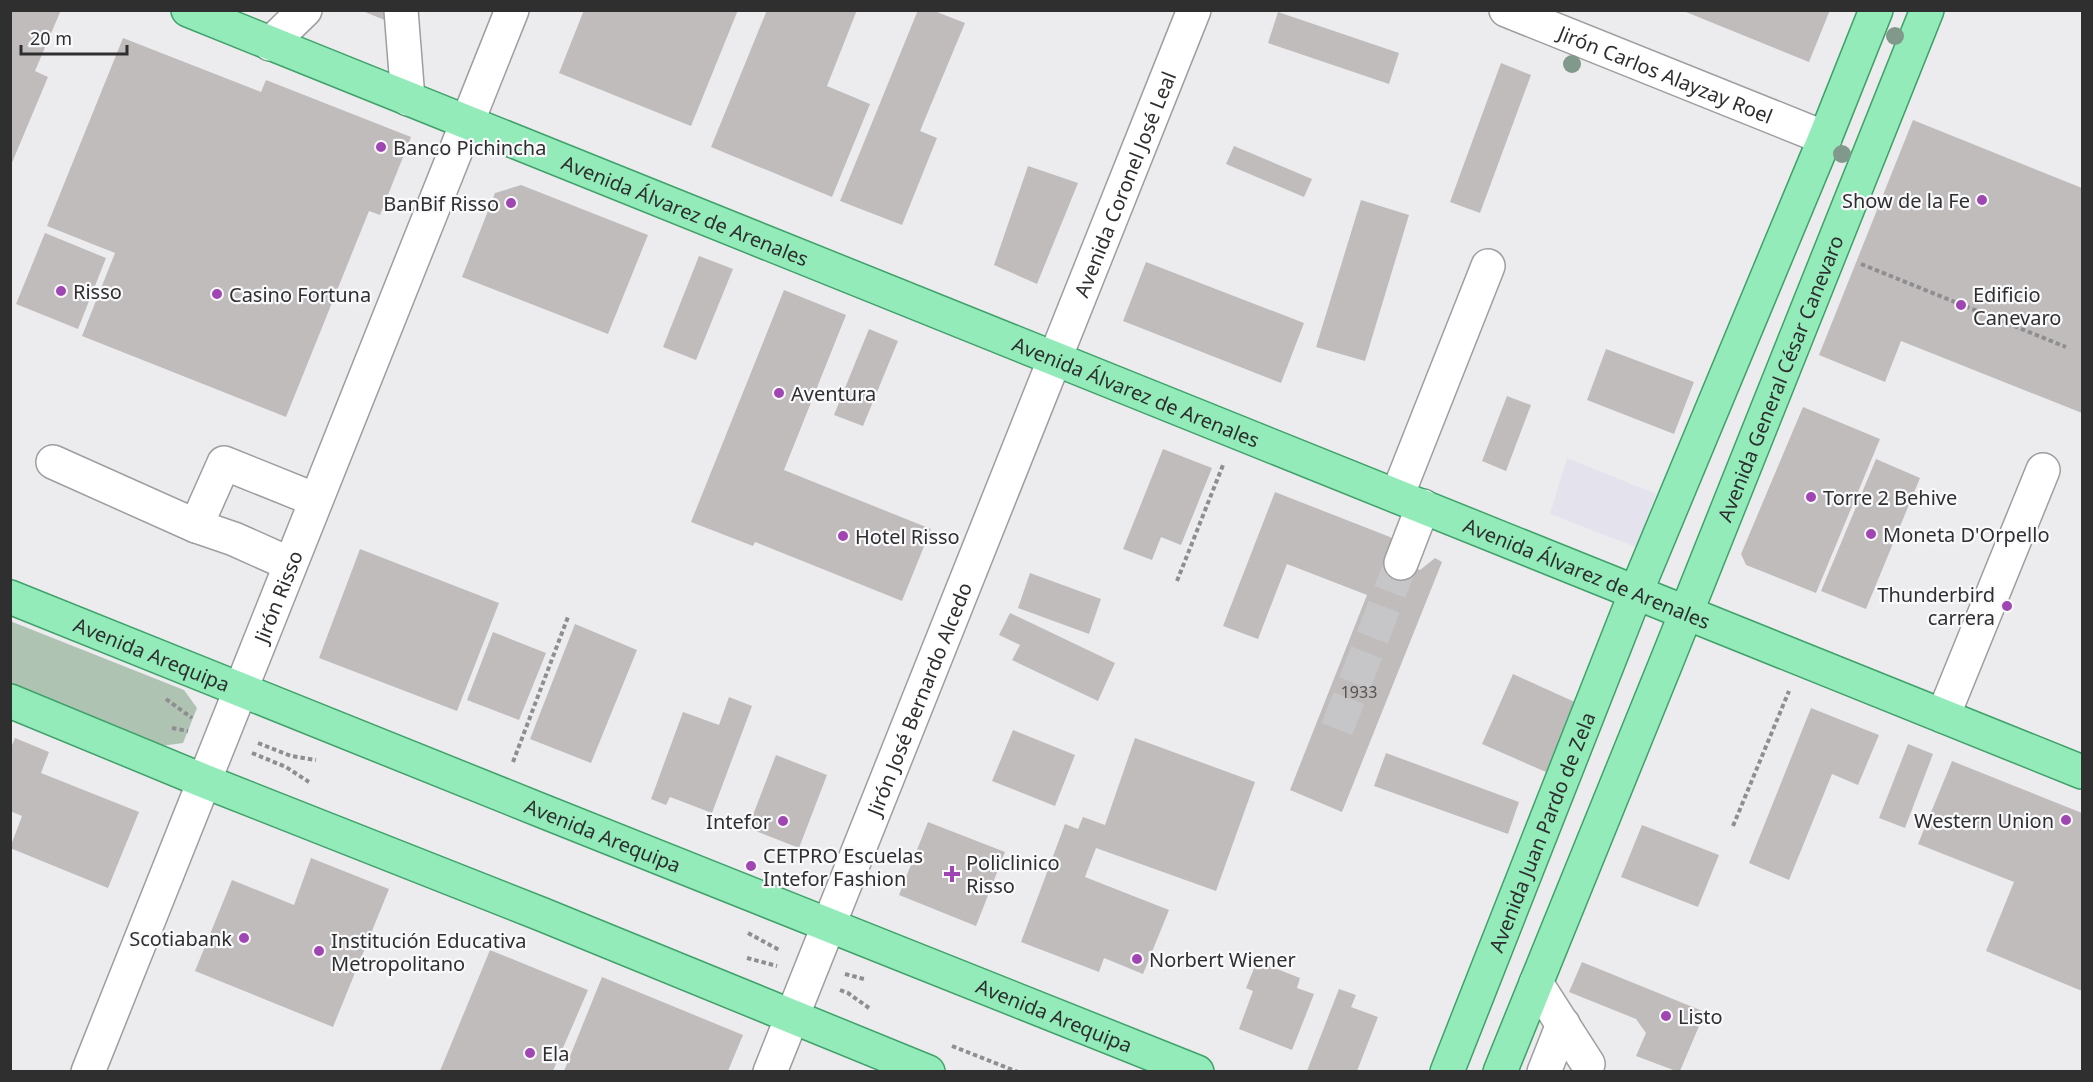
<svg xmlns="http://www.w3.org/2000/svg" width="2093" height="1082" viewBox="0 0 2093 1082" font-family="'Noto Sans',sans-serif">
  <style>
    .built { fill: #e4e2ed }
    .green { fill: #afc3b3 }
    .building { fill: #c0bcbc }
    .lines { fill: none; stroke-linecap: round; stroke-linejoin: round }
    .minor-tunnel { stroke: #c6c6c9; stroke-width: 33; stroke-dasharray: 33 16; stroke-linecap: butt }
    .minor-casing { stroke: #9e9ea1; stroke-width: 36 }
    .major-casing { stroke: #40a16a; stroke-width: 36 }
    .path { stroke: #8e8e90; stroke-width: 4; stroke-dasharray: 4.5 3; stroke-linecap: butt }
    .minor { stroke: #fff; stroke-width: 33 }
    .major { stroke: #92ebb9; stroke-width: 33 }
    .tree { fill: #81998a }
    .poi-dot { fill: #a046b2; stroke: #f9f9fc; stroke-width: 2 }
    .labels { text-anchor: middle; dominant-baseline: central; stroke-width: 4.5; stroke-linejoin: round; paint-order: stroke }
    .number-label { font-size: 16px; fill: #535253 }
    .street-label { font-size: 20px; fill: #2f2f30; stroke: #f9f9fc }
    .poi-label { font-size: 20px; fill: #2f2f30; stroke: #f9f9fc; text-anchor: start }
  </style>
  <rect width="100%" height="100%" fill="#ececef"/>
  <path class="built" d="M 1567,458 L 1656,494 L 1636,547 L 1550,514 Z"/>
  <path class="green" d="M 10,621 L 184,690 L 197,708 L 183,743 L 161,746 L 11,683 Z"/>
  <path class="building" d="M 10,10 L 61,10 L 35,71 L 48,77 L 11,165 Z
    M 360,10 L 396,10 L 392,23 Z
    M 584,10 L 738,10 L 691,126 L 559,73 Z
    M 767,10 L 857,10 L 827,86 L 870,104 L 832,197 L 711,147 Z
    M 918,10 L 932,10 L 965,23 L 920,131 L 937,138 L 902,225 L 840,201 Z
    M 1681,10 L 1830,10 L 1809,62 Z
    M 1278,12 L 1399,53 L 1389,84 L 1268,43 Z
    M 123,38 L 261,92 L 266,80 L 411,137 L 380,215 L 369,211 L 286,417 L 82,336 L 115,253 L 47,226 Z
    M 1501,63 L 1531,75 L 1480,213 L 1450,202 Z
    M 1913,120 L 2082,188 L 2082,413 L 1901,341 L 1885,382 L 1819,355 Z
    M 1234,146 L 1312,179 L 1304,197 L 1226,164 Z
    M 1028,166 L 1078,183 L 1037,284 L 994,265 Z
    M 521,185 L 648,235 L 608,334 L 462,277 L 495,193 Z
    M 1361,200 L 1409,215 L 1365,361 L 1316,347 Z
    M 45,233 L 106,258 L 78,329 L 16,304 Z
    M 699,256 L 733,269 L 696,360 L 663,347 Z
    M 1146,262 L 1304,323 L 1281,383 L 1123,321 Z
    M 784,290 L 846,315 L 784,470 L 931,529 L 902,601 L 755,542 L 753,546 L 691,522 Z
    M 869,329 L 898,341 L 863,426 L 834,415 Z
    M 1606,349 L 1694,382 L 1674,434 L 1587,400 Z
    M 1507,396 L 1531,405 L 1506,471 L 1482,461 Z
    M 1803,407 L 1880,439 L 1816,593 L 1746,565 L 1741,554 Z
    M 1163,449 L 1212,468 L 1181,545 L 1161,537 L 1152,560 L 1123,549 Z
    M 1876,459 L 1920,478 L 1866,609 L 1821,591 Z
    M 1275,492 L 1390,537 L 1396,541 L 1395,561 L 1420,570 L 1435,558 L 1442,562 L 1342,812 L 1290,790 L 1367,595 L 1287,564 L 1258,639 L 1223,626 Z
    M 360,549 L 499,603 L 457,711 L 319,658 Z
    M 1030,573 L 1101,599 L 1089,634 L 1018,608 Z
    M 1010,613 L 1115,663 L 1098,701 L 1012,660 L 1020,645 L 999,635 Z
    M 575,624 L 637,650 L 591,763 L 530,739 Z
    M 493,632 L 546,653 L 519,720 L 467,700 Z
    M 1513,674 L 1577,703 L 1546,772 L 1482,744 Z
    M 729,697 L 752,706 L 712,813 L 670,797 L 666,805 L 651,799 L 683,712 L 719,725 Z
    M 1811,708 L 1879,735 L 1858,785 L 1832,774 L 1789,880 L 1749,863 Z
    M 1013,730 L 1075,755 L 1055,806 L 992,781 Z
    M 15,738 L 49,752 L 41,773 L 139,812 L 108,888 L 10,848 L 22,816 L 10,811 L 10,750 Z
    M 1135,738 L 1255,782 L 1216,891 L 1096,848 L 1085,877 L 1169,910 L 1143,974 L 1104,958 L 1099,972 L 1021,942 L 1065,824 L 1078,829 L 1083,817 L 1105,825 Z
    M 1908,744 L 1933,754 L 1905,828 L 1879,818 Z
    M 1386,753 L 1519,802 L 1508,834 L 1374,786 Z
    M 776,755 L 827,775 L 799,848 L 748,828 Z
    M 1952,761 L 2082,813 L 2082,991 L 1986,951 L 2014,882 L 1918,844 Z
    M 928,822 L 1005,852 L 976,926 L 899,895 Z
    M 1642,825 L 1719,855 L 1698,907 L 1621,877 Z
    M 311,858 L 389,889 L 333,1027 L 195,971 L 232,880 L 294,905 Z
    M 490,950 L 588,990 L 553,1071 L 440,1071 Z
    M 1257,961 L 1300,978 L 1297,988 L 1314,994 L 1292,1050 L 1239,1029 L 1253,991 L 1246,988 Z
    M 1582,962 L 1705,1012 L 1680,1071 L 1676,1071 L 1636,1056 L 1646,1033 L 1636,1019 L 1569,992 Z
    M 602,977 L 743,1035 L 728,1071 L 564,1071 Z
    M 1339,989 L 1356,995 L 1351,1007 L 1378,1017 L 1357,1071 L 1307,1071 Z"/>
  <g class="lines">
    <path class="minor-tunnel" d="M 1337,729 L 1401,563"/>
    <defs>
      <g id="minor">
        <path d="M 401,10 L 408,99"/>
        <path id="s1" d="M 1506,10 L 1825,138"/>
        <path d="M 270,44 L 305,10"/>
        <path d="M 53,462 L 196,526 L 234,539 L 290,564"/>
        <path d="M 1397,496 L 1488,266"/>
        <path d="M 196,526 L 224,463 L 316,500"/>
        <path d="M 1401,563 L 1423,506"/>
        <path d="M 1943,716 L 2043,470"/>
        <path d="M 1536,983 L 1588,1064"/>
        <path id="s2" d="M 88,1072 L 512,10"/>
        <path id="s3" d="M 770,1072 L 1194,10"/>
        <path d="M 1544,1072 L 1563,1024"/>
      </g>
      <g id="major">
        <path id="s4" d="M 188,10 L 2082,772"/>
        <path id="s5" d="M 10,597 L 540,810 L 1197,1072"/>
        <path d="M 10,701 L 204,781 L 541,914 L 928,1072"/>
        <path id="s6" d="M 1447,1072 L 1636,592 L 1825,138 L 1876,10"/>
        <path id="s7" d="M 1500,1072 L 1668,658 L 1927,10"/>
      </g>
    </defs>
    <use href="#minor" class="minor-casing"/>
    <use href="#major" class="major-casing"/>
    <path class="path" d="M 1861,264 L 2066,347
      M 1177,581 L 1223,465
      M 166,699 L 192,718
      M 172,728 L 188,731
      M 258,743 L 291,756 L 316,760
      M 252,753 L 286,767 L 309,782
      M 513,762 L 568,617
      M 1733,826 L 1789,691
      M 748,933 L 781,951
      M 747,958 L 777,966
      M 845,974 L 864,979
      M 840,990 L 848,993 L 869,1008
      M 952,1046 L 1018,1072"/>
    <use href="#minor" class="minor"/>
    <use href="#major" class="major"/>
  </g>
  <g class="tree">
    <circle cx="1895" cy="36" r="9"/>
    <circle cx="1572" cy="64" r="9"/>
    <circle cx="1842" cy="154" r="9"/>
  </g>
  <g class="poi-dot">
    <circle cx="381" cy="147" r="6"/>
    <circle cx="1982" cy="200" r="6"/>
    <circle cx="511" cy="203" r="6"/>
    <circle cx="61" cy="291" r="6"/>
    <circle cx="217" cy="294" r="6"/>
    <circle cx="1961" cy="305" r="6"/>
    <circle cx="779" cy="393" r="6"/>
    <circle cx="1811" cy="497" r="6"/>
    <circle cx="1871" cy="534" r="6"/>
    <circle cx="843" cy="536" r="6"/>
    <circle cx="2007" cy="606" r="6"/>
    <circle cx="2066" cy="820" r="6"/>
    <circle cx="783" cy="821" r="6"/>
    <circle cx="751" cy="866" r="6"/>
    <path d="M949 865h6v6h6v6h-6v6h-6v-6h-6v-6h6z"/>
    <circle cx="244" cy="938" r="6"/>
    <circle cx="319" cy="951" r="6"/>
    <circle cx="1137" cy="959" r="6"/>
    <circle cx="1666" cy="1016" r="6"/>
    <circle cx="530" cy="1053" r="6"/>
  </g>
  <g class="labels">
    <g class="number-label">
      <text x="1359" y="692">1933</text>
    </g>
    <g class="street-label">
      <text stroke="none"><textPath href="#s1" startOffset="172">Jirón Carlos Alayzay Roel</textPath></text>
      <text stroke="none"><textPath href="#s3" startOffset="956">Avenida Coronel José Leal</textPath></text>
      <text stroke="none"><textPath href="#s4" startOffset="536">Avenida Álvarez de Arenales</textPath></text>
      <text stroke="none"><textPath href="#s7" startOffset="748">Avenida General César Canevaro</textPath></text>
      <text stroke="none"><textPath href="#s4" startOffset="1022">Avenida Álvarez de Arenales</textPath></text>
      <text stroke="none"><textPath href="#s4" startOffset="1508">Avenida Álvarez de Arenales</textPath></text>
      <text stroke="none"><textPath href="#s2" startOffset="512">Jirón Risso</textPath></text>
      <text stroke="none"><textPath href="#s5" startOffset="153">Avenida Arequipa</textPath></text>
      <text stroke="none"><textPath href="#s3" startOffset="402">Jirón José Bernardo Alcedo</textPath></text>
      <text stroke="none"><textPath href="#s6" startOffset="258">Avenida Juan Pardo de Zela</textPath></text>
      <text stroke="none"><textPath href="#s5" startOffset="639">Avenida Arequipa</textPath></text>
      <text stroke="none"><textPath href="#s5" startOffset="1125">Avenida Arequipa</textPath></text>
    </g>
    <g class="poi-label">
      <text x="393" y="147">Banco Pichincha</text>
      <text x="1970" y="200" text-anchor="end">Show de la Fe</text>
      <text x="499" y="203" text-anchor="end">BanBif Risso</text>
      <text x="73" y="291">Risso</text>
      <text x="229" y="294">Casino Fortuna</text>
      <text x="1973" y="294">Edificio<tspan x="1973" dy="23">Canevaro</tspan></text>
      <text x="791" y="393">Aventura</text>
      <text x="1823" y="497">Torre 2 Behive</text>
      <text x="1883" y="534">Moneta D'Orpello</text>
      <text x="855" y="536">Hotel Risso</text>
      <text x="1995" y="594" text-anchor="end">Thunderbird<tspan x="1995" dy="23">carrera</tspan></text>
      <text x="2054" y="820" text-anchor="end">Western Union</text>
      <text x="771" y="821" text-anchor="end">Intefor</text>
      <text x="763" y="855">CETPRO Escuelas<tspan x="763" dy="23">Intefor Fashion</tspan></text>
      <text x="966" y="862">Policlinico<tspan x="966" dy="23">Risso</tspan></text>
      <text x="232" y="938" text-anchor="end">Scotiabank</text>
      <text x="331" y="940">Institución Educativa<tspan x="331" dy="23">Metropolitano</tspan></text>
      <text x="1149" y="959">Norbert Wiener</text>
      <text x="1678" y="1016">Listo</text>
      <text x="542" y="1053">Ela</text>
    </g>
  </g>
  <rect width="2093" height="1082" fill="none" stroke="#2f2f30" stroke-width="24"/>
  <path d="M21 45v9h106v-9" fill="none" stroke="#2f2f30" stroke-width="3"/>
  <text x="30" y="45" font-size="18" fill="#2f2f30" stroke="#f9f9fc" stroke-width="4.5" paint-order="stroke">20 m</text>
</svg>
